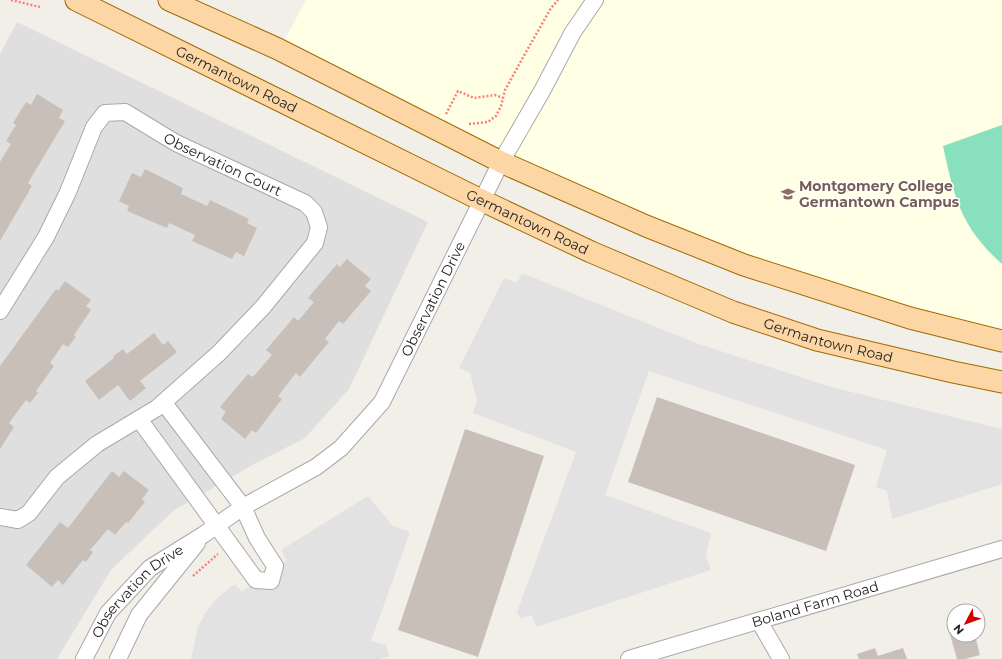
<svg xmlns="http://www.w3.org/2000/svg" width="1002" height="659" viewBox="0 0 1002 659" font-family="Montserrat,sans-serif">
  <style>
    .residential { fill: #e0dfdf }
    .education { fill: #ffffe5 }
    .pitch { fill: #88e0be }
    .parking { fill: #e2e2e2 }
    .building { fill: #c7bfb8 }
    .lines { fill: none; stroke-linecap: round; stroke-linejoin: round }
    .minor-casing { stroke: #a9a9a9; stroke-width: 18 }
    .major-casing { stroke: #a06b00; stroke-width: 23 }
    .path { stroke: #fa8072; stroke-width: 2.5; stroke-dasharray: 2 2; stroke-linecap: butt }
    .minor { stroke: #fff; stroke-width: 16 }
    .major { stroke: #fcd6a4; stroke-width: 21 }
    .labels { text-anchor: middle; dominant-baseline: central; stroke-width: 3; stroke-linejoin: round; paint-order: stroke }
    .street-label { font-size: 14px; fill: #222; stroke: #fff }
    .education-label { font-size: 14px; font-weight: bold; fill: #785e54; stroke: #fff; text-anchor: start }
  </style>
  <rect width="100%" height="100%" fill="#f2efe9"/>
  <path class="residential" d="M 17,22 L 428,222 L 349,389 L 305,438 L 256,463 L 173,511 L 111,570 L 57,659 L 0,659 L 0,54 Z"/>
  <path class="education" d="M 306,0 L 1002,0 L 1002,341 L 646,226 L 284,41 Z"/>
  <path class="pitch" d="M 1002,125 L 1002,264 C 961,228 954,197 943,146 Z"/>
  <path class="parking" d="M 522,273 L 696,343 L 831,387 L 1002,429 L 1002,484 L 892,519 L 887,491 L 876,487 L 887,450 L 649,371 L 605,495 L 711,533 L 706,556 L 711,570 L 536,627 L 532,615 L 521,618 L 517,612 L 576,452 L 473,413 L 477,400 L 470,373 L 459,368 L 504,278 L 517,283 Z
    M 368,496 L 393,526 L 410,532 L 371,641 L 386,645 L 389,656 L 379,659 L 191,659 L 198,627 L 206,612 L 217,598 L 235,584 L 242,592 L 287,560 L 281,550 Z"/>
  <path class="building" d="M 37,94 L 63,110 L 59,118 L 65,121 L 28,183 L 32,186 L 0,241 L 0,162 L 11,144 L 6,141 L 16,125 L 13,123 L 26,102 L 31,105 Z
    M 145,169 L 183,188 L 181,194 L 207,206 L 210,200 L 249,219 L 247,223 L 257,228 L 244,256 L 236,252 L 232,259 L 192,241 L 195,235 L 169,223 L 167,228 L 127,211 L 129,206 L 119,201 L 132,173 L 141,177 Z
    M 347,259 L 371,279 L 365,286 L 371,291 L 343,324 L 339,321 L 325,339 L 329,342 L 300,377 L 296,373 L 278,396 L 282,399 L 256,433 L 252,430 L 245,439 L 221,419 L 226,412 L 220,407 L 248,374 L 253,377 L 272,355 L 266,350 L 294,317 L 298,321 L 314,302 L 308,298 L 337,264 L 340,267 Z
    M 65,281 L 91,300 L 86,306 L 91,310 L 74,335 L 76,337 L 68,347 L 63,344 L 50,363 L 54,366 L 36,391 L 38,393 L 30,403 L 26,400 L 9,423 L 14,427 L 0,449 L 0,366 L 56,289 L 58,291 Z
    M 154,333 L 163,345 L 168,341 L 177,352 L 140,381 L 146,388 L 130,401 L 118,385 L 99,400 L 85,381 L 114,358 L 113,356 L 123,349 L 127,354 Z
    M 657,397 L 855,465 L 826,551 L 628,482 Z
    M 465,429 L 544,456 L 478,657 L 398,630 Z
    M 112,471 L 119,477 L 124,471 L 149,490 L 142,499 L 145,502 L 128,523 L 126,522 L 115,535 L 108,529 L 90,550 L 93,552 L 86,562 L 83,560 L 63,585 L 58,580 L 52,587 L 26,565 L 60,522 L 68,528 Z
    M 954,630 L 954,635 L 975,635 L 980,655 L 965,659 L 957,659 L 949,631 Z
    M 875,648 L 878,656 L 903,648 L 907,659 L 859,659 L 857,654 Z"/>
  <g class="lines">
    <defs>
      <g id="minor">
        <path id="s1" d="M 0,311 L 46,237 L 68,192 L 94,127 L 105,113 L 125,112 L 176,143 L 305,203 L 314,212 L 319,227 L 315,243 L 263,307 L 219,353 L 157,408 L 97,444 L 57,477 L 29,513 L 18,520 L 0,517"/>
        <path d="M 139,419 L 256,580 L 271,581 L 275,566 L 257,538 L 243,507 L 164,403"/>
        <path d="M 759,621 L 781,659"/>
        <path id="s2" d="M 84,659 L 108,613 L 150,568 L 203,535 L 243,507 L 316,467 L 341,448 L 382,402 L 501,162 L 542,91 L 573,32 L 595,0"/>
        <path d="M 118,659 L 139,615 L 197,543"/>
        <path id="s3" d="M 629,659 L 1002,549"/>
      </g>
      <g id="major">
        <path id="s4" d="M 76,0 L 481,200 L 591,252 L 733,312 L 817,340 L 953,372 L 1002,382"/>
        <path d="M 169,0 L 278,49 L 501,162 L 646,226 L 744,265 L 910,318 L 1002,341"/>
      </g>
    </defs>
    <use href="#minor" class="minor-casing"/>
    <use href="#major" class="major-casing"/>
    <path class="path" d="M 11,0 L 40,7
      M 446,114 L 458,91 L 474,98 L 495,95 L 503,98
      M 469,124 L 488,122 L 496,116 L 501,106 L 505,90 L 521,61 L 551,8 L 558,0
      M 193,576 L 218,554"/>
    <use href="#minor" class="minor"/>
    <use href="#major" class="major"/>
  </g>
  <defs>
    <symbol id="university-bare" viewBox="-9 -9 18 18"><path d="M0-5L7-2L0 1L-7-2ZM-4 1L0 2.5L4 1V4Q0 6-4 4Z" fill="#8d6e63" stroke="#fff" stroke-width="2.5" paint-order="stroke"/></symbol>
  </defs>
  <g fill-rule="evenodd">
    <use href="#university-bare" x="778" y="184" width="20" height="20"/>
  </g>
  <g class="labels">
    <g class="street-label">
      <text stroke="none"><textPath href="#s4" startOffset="179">Germantown Road</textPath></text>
      <text stroke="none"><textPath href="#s1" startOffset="356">Observation Court</textPath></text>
      <text stroke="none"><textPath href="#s4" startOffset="503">Germantown Road</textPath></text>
      <text stroke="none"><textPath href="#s2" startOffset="516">Observation Drive</textPath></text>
      <text stroke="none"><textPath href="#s4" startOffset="827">Germantown Road</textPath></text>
      <text stroke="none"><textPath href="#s2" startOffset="88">Observation Drive</textPath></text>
      <text stroke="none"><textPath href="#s3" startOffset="194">Boland Farm Road</textPath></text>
    </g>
    <g class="education-label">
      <text x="799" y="186">Montgomery College<tspan x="799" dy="16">Germantown Campus</tspan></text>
    </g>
  </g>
  <g transform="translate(966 623) rotate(229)"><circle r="19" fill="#ffffff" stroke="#a7a7a7"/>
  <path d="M0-3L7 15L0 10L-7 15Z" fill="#d40000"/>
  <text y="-6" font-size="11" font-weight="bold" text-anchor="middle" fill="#222222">N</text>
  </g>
</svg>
